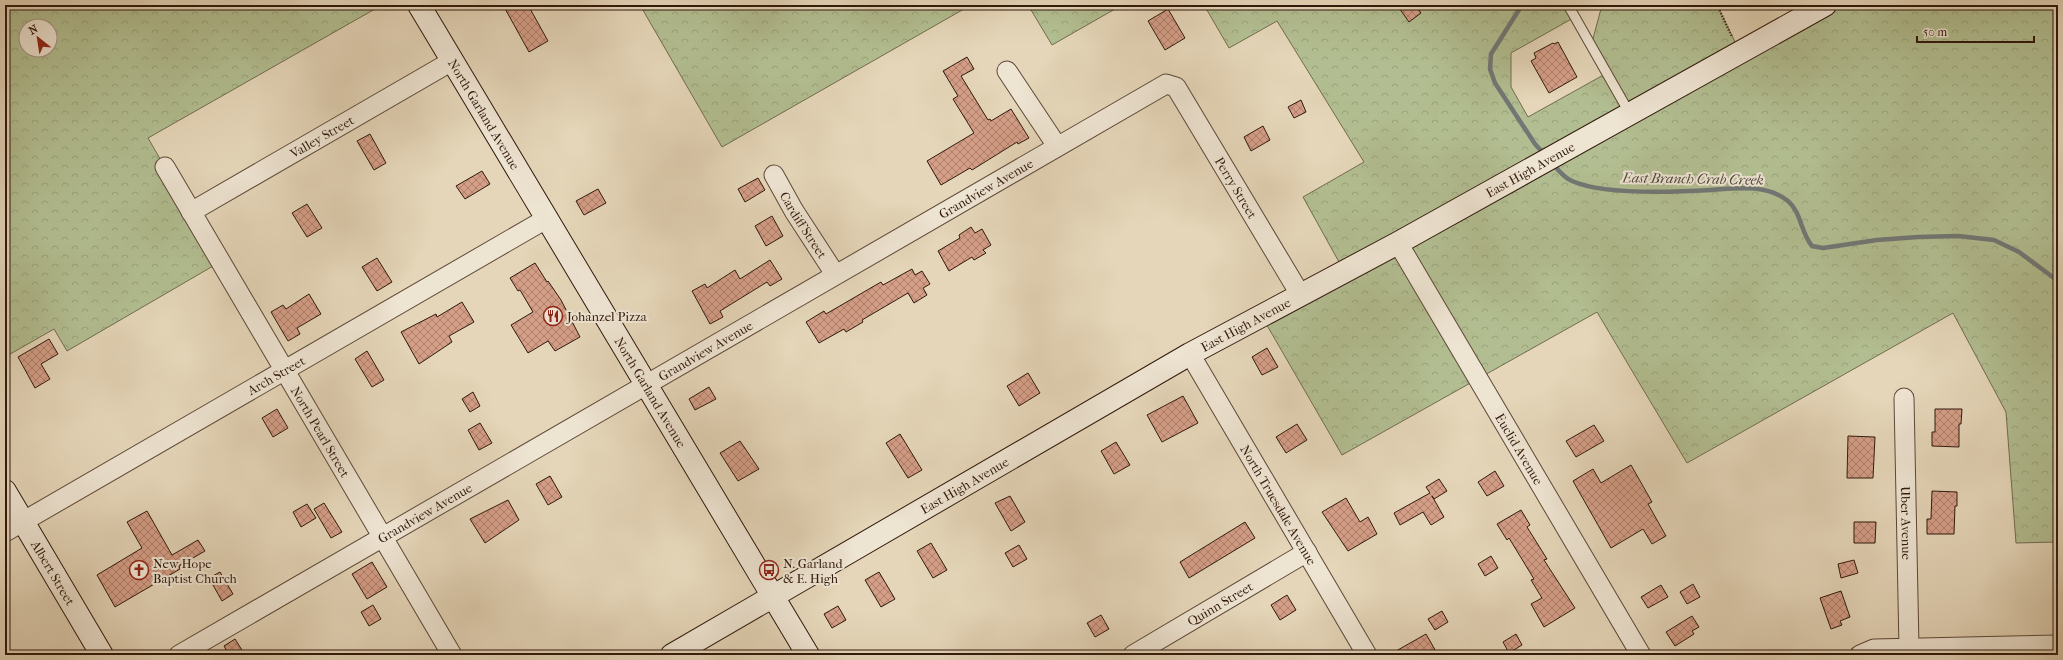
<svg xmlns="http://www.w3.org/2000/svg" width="2063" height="660" viewBox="0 0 2063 660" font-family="'IM FELL French Canon',serif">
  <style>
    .forest { fill: url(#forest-crowns); stroke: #716c4e; fill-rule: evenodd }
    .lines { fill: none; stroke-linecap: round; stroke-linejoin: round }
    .stream { stroke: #717775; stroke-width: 4.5 }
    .building { fill: url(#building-cross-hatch); stroke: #30190c }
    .lane-casing { stroke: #5d4837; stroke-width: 11 }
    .street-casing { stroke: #5d4837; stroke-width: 21 }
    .secondary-casing { stroke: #30190c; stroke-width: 24 }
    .path { stroke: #30190c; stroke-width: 2.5; stroke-dasharray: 1 2; stroke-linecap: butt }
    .lane { stroke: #eee4d2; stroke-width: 9 }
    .street { stroke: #eee4d2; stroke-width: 19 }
    .secondary { stroke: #eee4d2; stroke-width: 22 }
    .labels { text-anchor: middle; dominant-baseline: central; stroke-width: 4; stroke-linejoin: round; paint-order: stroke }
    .street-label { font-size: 13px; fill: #30190c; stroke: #eee4d2 }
    .poi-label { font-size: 13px; fill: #30190c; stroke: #eee4d2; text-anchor: start }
    .water-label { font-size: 14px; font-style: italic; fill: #504841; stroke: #eee4d2 }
  </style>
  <defs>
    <pattern id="forest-crowns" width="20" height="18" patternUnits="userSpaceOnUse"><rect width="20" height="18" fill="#b2be91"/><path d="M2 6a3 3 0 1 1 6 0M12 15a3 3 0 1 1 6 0" fill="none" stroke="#99a37c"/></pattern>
    <pattern id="building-cross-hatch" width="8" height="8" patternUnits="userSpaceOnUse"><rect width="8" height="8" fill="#d59e87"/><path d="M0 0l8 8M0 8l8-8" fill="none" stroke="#ad806d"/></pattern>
  </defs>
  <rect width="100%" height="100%" fill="#e5d6b9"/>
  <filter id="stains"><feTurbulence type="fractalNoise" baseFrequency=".005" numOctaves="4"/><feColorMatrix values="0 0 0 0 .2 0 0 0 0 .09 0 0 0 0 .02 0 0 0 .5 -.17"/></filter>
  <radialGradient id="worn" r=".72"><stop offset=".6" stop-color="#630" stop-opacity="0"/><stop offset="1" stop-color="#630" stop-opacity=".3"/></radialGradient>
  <path class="forest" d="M 5,5 L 382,5 L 148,138 L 220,262 L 67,351 L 54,329 L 5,357 ZM 26,26 L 50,26 L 50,50 L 26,50 Z
    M 640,5 L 971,5 L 722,147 Z
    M 1028,5 L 1122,5 L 1052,45 Z
    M 1204,5 L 1568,5 L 1575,17 L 1511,53 L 1511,87 L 1528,117 L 1607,73 L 1591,46 L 1602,5 L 1717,5 L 1740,52 L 1825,5 L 2058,5 L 2058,542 L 2016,543 L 2006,412 L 1953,313 L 1687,463 L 1597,312 L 1342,455 L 1261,315 L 1344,271 L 1303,197 L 1364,162 L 1277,21 L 1229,48 Z"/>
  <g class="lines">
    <path class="stream" d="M 1522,5 L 1491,54 L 1490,69 L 1495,83 L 1535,144 L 1545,155
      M 1552,163 C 1558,170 1564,178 1572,181 C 1603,195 1677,192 1711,190 C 1736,188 1767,184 1788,201 C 1801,212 1801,233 1812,246 L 1823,248 L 1877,240 L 1918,237 L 1958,236 L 1994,240 L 2019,252 L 2058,281"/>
  </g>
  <path class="building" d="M 503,5 L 528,5 L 548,41 L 529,52 Z
    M 1397,5 L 1415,5 L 1421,13 L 1409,22 Z
    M 1168,9 L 1185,38 L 1165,50 L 1148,21 Z
    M 1558,42 L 1577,77 L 1549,93 L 1531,61 L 1536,58 L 1534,53 L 1553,43 L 1554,44 Z
    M 967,57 L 974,69 L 961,76 L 988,120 L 990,119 L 991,121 L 1011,109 L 1029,138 L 1018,144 L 1017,142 L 972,170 L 970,168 L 941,185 L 927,161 L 974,133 L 953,99 L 958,96 L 943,71 Z
    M 1301,100 L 1306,112 L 1294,118 L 1288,107 Z
    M 1263,126 L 1270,140 L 1251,151 L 1244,137 Z
    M 370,134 L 386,163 L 374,170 L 357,141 Z
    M 482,171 L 490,184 L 465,199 L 456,186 Z
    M 758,178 L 765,190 L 745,202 L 738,189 Z
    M 598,189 L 606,203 L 584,215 L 576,201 Z
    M 307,204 L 322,228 L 307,237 L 292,213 Z
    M 772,216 L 783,236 L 766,246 L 755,226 Z
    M 971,227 L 975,233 L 982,229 L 991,245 L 983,250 L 986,253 L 974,260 L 972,257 L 949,271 L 938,251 L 960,238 L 959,235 Z
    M 377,258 L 392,282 L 377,291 L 362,267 Z
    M 770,260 L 782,279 L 770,286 L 767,282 L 720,311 L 723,317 L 710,324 L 692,291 L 705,284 L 707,288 L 735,270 L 740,279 Z
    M 535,263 L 547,282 L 548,281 L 561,300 L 580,337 L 555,351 L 548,341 L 528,353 L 511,325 L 533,312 L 520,290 L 518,291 L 510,278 Z
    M 912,269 L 915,275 L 922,271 L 930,284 L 923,288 L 927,295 L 914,303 L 908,293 L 862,320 L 863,322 L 846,332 L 844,329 L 819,343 L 806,322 L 824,311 L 826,314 L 881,282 L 883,285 Z
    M 309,294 L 321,314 L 297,328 L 300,334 L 288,341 L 271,312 L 283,305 L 286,309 Z
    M 462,302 L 474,322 L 449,336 L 452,342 L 419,364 L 401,332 L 436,314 L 437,317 Z
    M 49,339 L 58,354 L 41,364 L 50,379 L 35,388 L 18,357 Z
    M 1267,348 L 1278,367 L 1262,375 L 1252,357 Z
    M 367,351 L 384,380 L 372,387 L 355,359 Z
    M 1028,373 L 1040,393 L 1019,406 L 1007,386 Z
    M 709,387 L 716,399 L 695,410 L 689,399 Z
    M 473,392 L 480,406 L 470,412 L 462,399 Z
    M 1183,396 L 1198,423 L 1162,442 L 1147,415 Z
    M 277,409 L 288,428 L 273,437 L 262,418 Z
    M 1935,409 L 1962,409 L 1961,424 L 1959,424 L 1959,447 L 1932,446 L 1932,432 L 1935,432 Z
    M 480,423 L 492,443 L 479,450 L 468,430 Z
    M 1297,424 L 1307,440 L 1286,453 L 1276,437 Z
    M 1594,425 L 1604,441 L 1576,457 L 1566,441 Z
    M 900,434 L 922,470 L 908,478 L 886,443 Z
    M 1848,436 L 1875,437 L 1873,478 L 1847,478 Z
    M 740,441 L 759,469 L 738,481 L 720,453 Z
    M 1116,442 L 1130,465 L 1114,474 L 1101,451 Z
    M 1631,465 L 1652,502 L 1648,504 L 1666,536 L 1652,544 L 1643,529 L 1611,548 L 1573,481 L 1593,469 L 1601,483 Z
    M 1495,471 L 1504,486 L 1487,496 L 1478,482 Z
    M 550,476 L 562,497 L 548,505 L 536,484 Z
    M 1439,479 L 1447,491 L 1434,499 L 1432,496 L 1444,517 L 1431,525 L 1423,512 L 1400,525 L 1394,513 L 1430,493 L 1426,487 Z
    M 1932,491 L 1957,492 L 1957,506 L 1955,506 L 1954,534 L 1927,534 L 1927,519 L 1931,519 Z
    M 1010,496 L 1025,522 L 1011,531 L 995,503 Z
    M 1346,498 L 1360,522 L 1368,517 L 1377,534 L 1348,551 L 1322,512 Z
    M 508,500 L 519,520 L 485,543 L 470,519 Z
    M 324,503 L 342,532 L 331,538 L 314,509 Z
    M 307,504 L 316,518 L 301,527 L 293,512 Z
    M 1521,510 L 1530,525 L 1527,527 L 1547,559 L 1544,560 L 1575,608 L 1544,627 L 1531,604 L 1542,598 L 1531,580 L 1534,579 L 1509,538 L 1507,540 L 1497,524 Z
    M 147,511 L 172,555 L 198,540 L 205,551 L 179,566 L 180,569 L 115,607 L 97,575 L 142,548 L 127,522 Z
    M 1245,522 L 1255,538 L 1189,578 L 1180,562 Z
    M 1854,522 L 1876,522 L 1875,543 L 1854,543 Z
    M 931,543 L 947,570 L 933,578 L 917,551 Z
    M 1019,545 L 1027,559 L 1013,567 L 1005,553 Z
    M 1491,556 L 1498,568 L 1485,576 L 1478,564 Z
    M 1854,560 L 1858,573 L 1841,578 L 1838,564 Z
    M 372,562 L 387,587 L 367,599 L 352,574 Z
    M 220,572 L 233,594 L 222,601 L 209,578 Z
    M 879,572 L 895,599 L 881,607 L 865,580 Z
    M 1693,584 L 1700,597 L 1687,604 L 1680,592 Z
    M 1661,585 L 1668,597 L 1648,608 L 1641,597 Z
    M 1841,591 L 1850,617 L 1840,621 L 1842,625 L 1831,629 L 1820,598 Z
    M 1287,595 L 1296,610 L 1280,620 L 1271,605 Z
    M 373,605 L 381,619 L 369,626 L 361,612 Z
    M 838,606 L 846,620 L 832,628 L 824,614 Z
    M 1442,611 L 1448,622 L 1435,630 L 1428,619 Z
    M 1101,615 L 1109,629 L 1095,637 L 1087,623 Z
    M 1692,616 L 1699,627 L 1692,631 L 1694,634 L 1675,646 L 1666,632 Z
    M 1426,634 L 1438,655 L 1389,655 Z
    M 1516,634 L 1522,645 L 1509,653 L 1503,642 Z
    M 235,639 L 245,655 L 229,655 L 224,646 Z"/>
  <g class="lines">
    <defs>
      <path id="lane" d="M 1568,5 L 1630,114"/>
      <g id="street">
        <path d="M 1007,71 L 1057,146"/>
        <path id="s1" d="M 165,167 L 452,655"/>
        <path id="s2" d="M 774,175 L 794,211 L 835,274"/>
        <path id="s3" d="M 191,212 L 452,61"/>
        <path id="s4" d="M 1398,243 L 1641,655"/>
        <path id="s5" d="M 1190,354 L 1367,655"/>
        <path id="s6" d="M 1904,398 L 1909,648"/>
        <path id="s7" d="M 5,532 L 546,219"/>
        <path id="s8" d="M 179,655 L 1166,84 L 1176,87 L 1300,294"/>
        <path id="s9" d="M 1133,655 L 1307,552"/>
        <path d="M 1860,655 L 1874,649 L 2058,645"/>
      </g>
      <g id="secondary">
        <path id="s10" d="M 419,5 L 808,655"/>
        <path id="s11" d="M 5,491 L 102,655"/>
        <path id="s12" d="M 672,655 L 1190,354 L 1398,243 L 1825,5"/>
      </g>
    </defs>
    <use href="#lane" class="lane-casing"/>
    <use href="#street" class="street-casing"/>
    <use href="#secondary" class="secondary-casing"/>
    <path class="path" d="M 1717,5 L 1732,37"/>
    <use href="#lane" class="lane"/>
    <use href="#street" class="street"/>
    <use href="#secondary" class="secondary"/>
  </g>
  <defs>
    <symbol id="restaurant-ring" viewBox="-11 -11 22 22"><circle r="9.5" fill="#eee4d2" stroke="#8f2418" stroke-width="1.5"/><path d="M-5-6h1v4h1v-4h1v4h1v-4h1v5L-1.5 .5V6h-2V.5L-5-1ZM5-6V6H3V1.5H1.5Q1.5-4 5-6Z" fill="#8f2418"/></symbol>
    <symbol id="church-ring" viewBox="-11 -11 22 22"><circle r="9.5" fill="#eee4d2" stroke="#8f2418" stroke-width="1.5"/><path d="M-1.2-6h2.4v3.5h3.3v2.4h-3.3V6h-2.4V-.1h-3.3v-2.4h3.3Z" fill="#8f2418"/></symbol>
    <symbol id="bus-ring" viewBox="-11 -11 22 22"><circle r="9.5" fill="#eee4d2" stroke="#8f2418" stroke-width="1.5"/><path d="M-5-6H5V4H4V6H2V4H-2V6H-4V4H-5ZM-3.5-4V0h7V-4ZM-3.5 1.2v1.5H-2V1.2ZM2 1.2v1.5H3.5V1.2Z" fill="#8f2418"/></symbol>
  </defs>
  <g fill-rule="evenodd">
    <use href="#restaurant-ring" x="542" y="305" width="22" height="22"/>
    <use href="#church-ring" x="128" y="559" width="22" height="22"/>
    <use href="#bus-ring" x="758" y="559" width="22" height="22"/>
  </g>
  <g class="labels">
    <g class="street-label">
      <text stroke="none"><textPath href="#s10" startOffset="127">North Garland Avenue</textPath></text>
      <text stroke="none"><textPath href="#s3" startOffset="151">Valley Street</textPath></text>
      <text stroke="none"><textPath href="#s12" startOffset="986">East High Avenue</textPath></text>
      <text stroke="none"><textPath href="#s8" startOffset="932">Grandview Avenue</textPath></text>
      <text stroke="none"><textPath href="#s8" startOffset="1268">Perry Street</textPath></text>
      <text stroke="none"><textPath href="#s2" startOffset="58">Cardiff Street</textPath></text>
      <text stroke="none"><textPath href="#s12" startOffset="662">East High Avenue</textPath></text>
      <text stroke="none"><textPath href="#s8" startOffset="608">Grandview Avenue</textPath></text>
      <text stroke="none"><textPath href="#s7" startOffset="313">Arch Street</textPath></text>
      <text stroke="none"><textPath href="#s10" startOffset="451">North Garland Avenue</textPath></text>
      <text stroke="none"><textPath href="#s1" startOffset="307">North Pearl Street</textPath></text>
      <text stroke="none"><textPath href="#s4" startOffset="239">Euclid Avenue</textPath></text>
      <text stroke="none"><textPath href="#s12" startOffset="338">East High Avenue</textPath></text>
      <text stroke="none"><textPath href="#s5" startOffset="175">North Truesdale Avenue</textPath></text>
      <text stroke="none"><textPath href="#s8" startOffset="284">Grandview Avenue</textPath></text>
      <text stroke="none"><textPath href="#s6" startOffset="125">Uber Avenue</textPath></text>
      <text stroke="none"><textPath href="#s11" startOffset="95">Albert Street</textPath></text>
      <text stroke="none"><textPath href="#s9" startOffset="101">Quinn Street</textPath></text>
    </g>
    <g class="poi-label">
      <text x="567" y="316">Johanzel Pizza</text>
      <text x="153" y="563">New Hope<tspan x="153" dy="15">Baptist Church</tspan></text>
      <text x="783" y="563">N. Garland<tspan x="783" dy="15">&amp; E. High</tspan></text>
    </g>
    <g class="water-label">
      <text transform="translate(1693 179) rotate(1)">East Branch Crab Creek</text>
    </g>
  </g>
  <rect width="2063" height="660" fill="none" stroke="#e5d6b9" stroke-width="20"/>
  <rect x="6" y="6" width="2051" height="648" fill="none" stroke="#30190c" stroke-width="2"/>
  <rect x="10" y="10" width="2043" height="640" fill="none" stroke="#30190c"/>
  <g transform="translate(38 38) rotate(330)"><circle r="19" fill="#eee4d2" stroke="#a29383"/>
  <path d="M0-3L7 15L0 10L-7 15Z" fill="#8f2418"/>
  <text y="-6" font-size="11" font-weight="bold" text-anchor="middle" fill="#30190c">N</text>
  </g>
  <path d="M1917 36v6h117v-6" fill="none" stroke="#30190c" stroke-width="2"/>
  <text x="1923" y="36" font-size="12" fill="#30190c" stroke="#eee4d2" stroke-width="3" paint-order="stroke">50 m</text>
  <rect width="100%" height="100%" filter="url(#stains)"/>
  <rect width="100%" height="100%" fill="url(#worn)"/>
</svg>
